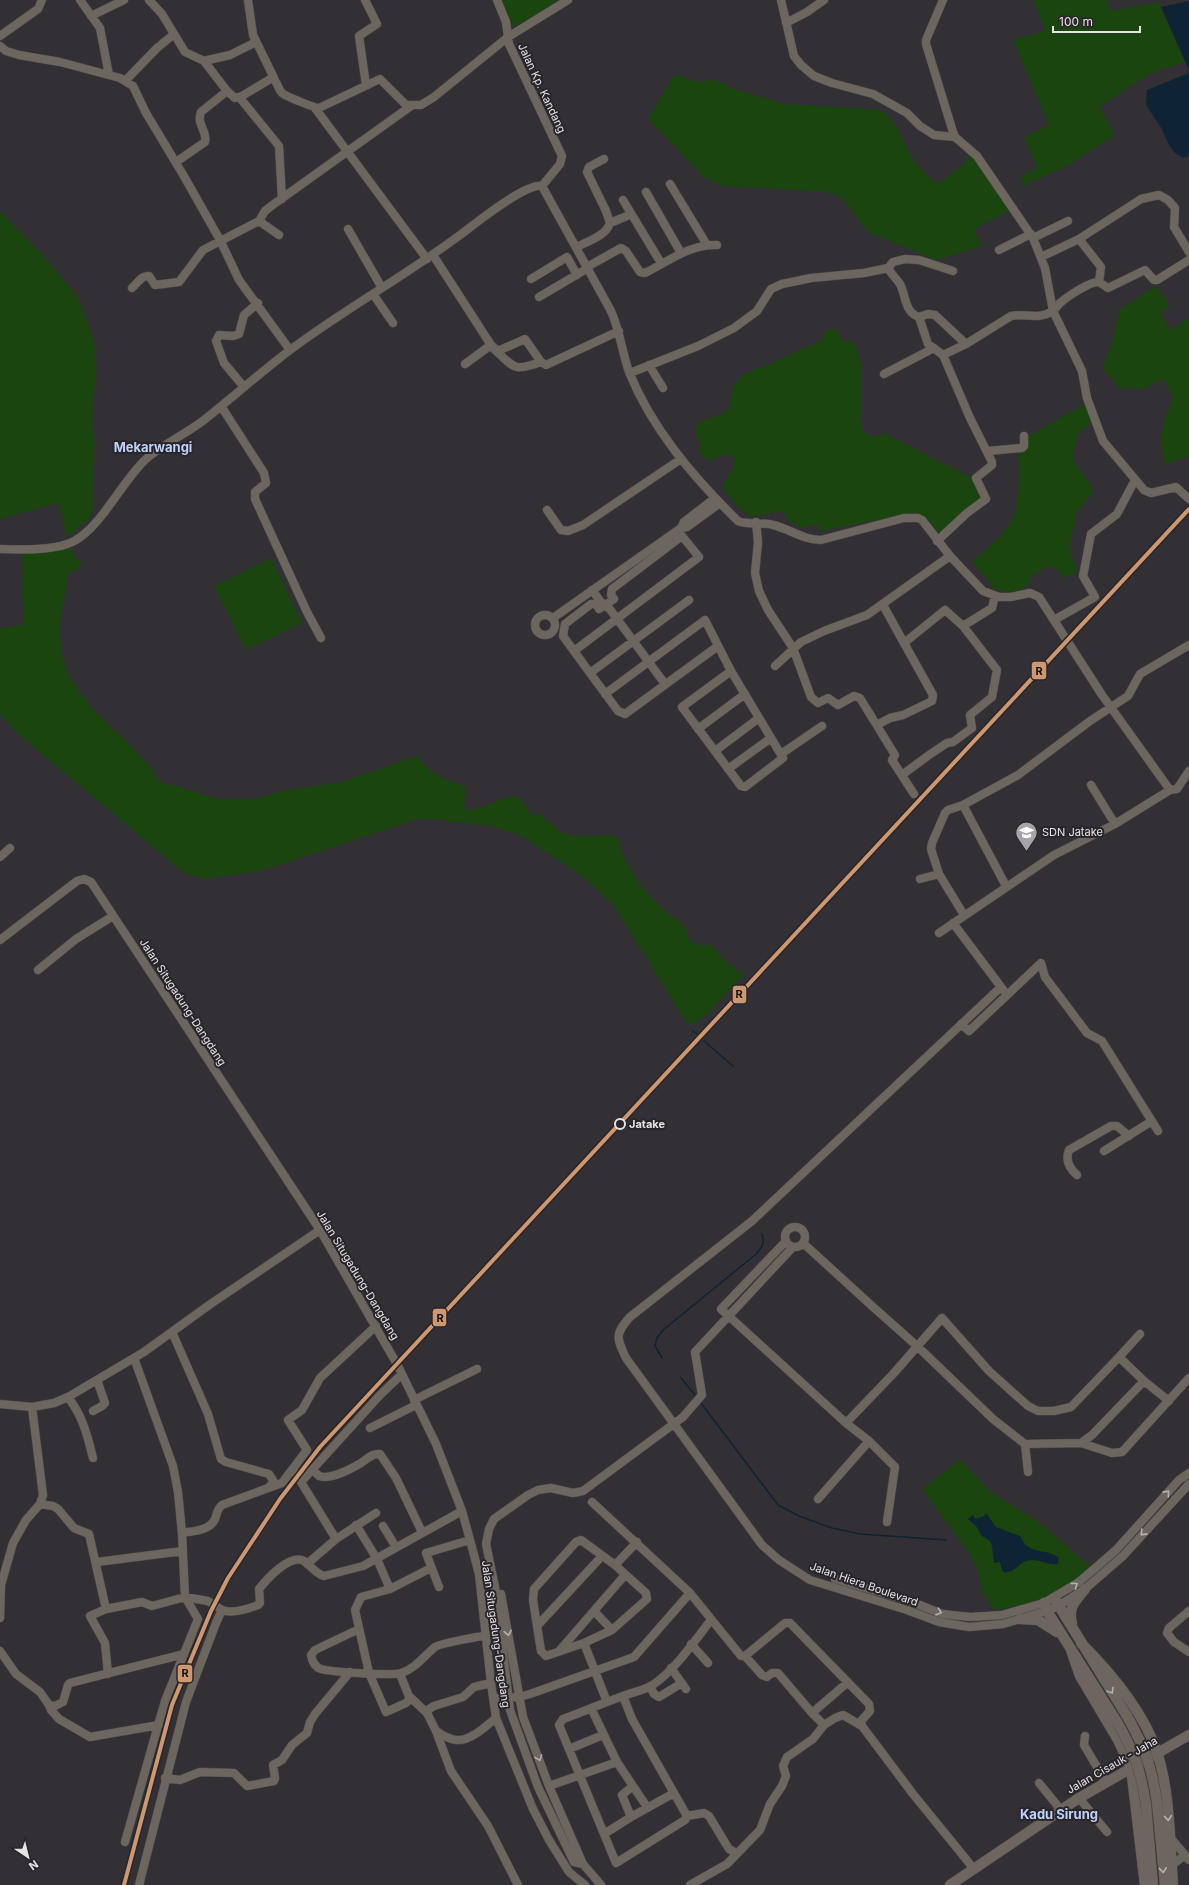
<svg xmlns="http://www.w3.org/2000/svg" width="1189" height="1885" viewBox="0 0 1189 1885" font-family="Inter,sans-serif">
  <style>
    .green { fill: #1b450e }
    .water { fill: #0e2333 }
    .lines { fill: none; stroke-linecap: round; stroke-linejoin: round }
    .stream { stroke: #0e2333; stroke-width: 1.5 }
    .minor-casing { stroke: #4f4d50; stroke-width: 9 }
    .major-casing { stroke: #4f4d50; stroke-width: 11 }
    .minor { stroke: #6d665e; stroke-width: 8 }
    .major { stroke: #6e665e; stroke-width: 10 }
    .major-bridge-casing { stroke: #4f4d50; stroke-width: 11; stroke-linecap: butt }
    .major-bridge { stroke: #6e665e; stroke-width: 10 }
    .rail-1-casing { stroke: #29252b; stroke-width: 7 }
    .rail-1 { stroke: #cd976f; stroke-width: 4 }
    .oneway { stroke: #b5b1b0 }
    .stop-dot { fill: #29252b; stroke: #e5e3e6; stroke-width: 2 }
    .labels { text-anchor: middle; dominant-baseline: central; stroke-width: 4; stroke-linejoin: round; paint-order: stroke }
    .street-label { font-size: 11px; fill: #e5e3e6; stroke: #29252b }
    .poi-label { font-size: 11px; fill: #e5e3e6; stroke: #29252b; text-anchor: start }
    .stop-label { font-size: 11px; font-weight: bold; fill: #e5e3e6; stroke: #29252b; text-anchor: start }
    .quarter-label { font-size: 13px; font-weight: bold; fill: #bdd2fa; stroke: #29252b }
    .line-badge { stroke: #29252b; stroke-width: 1.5 }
    .pale-badge-label { font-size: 11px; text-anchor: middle; font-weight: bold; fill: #111 }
  </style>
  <rect width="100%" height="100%" fill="#323034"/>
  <path class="green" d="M 499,0 L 555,0 L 557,3 L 514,27 Z
    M 1032,0 L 1107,0 L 1111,11 L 1159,2 L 1185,62 L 1152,73 L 1099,106 L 1115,135 L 1069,165 L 1023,186 L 1020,176 L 1038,168 L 1024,138 L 1049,125 L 1013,40 L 1045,31 L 1037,8 Z
    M 675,74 L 698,82 L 717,80 L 729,87 L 785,104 L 880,110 C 898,121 901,140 911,156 C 917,167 928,175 937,184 L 963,165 L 971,152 L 1015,208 L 973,229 L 982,246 L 941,259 L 934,259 L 868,232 L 843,199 L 835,194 L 818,191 L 722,186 L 702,176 L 694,166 L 648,119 Z
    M 0,213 L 2,213 L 48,261 L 78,298 L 95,342 L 96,376 L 92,417 L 95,440 L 93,511 L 88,520 L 67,537 L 58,503 L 0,519 Z
    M 1155,286 L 1170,305 L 1160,314 L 1170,331 L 1189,318 L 1189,456 L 1165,465 C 1158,438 1162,423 1173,398 L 1164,379 L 1160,380 L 1145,389 L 1120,388 L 1104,370 L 1103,366 L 1112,343 L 1119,310 Z
    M 831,329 L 836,329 L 842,339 L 855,344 L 862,367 L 862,415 L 860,424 L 864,432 L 875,437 L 884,433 L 974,479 L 986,496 L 940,534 L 927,518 L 913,513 L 821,531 L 818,524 L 802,528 L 788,520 L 783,511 L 753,517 L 739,508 L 723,489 C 724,478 737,468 734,457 C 726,452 716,458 708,461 L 698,450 L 701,445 C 700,441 697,438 696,434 C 691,419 722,417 728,410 C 732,406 729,392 735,384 C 738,379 743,375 749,372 C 754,369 760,368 766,366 C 784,358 801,348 820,342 L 825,332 Z
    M 1087,403 L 1093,422 L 1079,432 L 1073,452 L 1074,463 L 1092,486 L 1093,493 L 1077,512 L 1070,543 L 1070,552 L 1078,572 L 1065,578 L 1055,568 L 1048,567 L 1039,571 L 1033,575 L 1026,587 L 1015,592 L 995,590 L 972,561 C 981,554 990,547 998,539 C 1025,513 1019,475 1018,442 Z
    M 69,546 L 82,566 L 68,574 L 59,630 L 63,658 L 69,677 L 93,709 L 126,741 L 150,766 L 157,779 L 163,783 L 181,787 L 217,799 L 255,799 L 287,790 L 342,782 L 417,756 C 432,776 444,778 466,787 L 464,804 L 467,810 C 485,809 502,795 520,797 L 531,814 L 539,814 L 562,833 L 589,837 L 614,835 L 618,839 C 623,865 644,891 663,909 C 677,923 684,918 690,941 L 700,945 L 712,945 L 723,959 L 744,975 L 707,1014 L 692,1025 L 687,1023 L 612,903 L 586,879 L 522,836 L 492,826 L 431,819 L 418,819 L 261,871 L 205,879 L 189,875 L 177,867 L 16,732 L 0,714 L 0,628 L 23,625 L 22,551 Z
    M 271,558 L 302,623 L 246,650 L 214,586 Z
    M 960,1460 L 991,1492 L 1039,1522 L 1092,1568 C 1068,1593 1030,1606 995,1610 L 983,1593 L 977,1568 L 965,1547 L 922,1489 Z"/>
  <path class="water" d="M 1189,1 L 1189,70 L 1161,7 Z
    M 1189,73 L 1189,156 L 1183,158 L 1175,153 L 1169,145 L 1162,129 L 1146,105 L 1147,90 Z
    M 986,1513 L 996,1527 L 1020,1536 C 1029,1557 1047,1547 1059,1558 L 1058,1564 C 1047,1566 1038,1557 1026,1561 C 1018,1564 1013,1574 1004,1572 L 1002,1570 L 1000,1562 L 994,1563 L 992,1546 L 990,1541 L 982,1536 L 976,1526 L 968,1519 L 973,1515 L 975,1519 L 984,1516 Z"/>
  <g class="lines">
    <path class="stream" d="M 693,1031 L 697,1034
      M 704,1041 L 733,1066
      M 662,1358 L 655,1346 L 657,1338 L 663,1330 L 755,1255 C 762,1248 765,1244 762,1234
      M 681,1378 L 695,1395
      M 701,1403 L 778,1505 L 799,1516 L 832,1528 L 860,1534 L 946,1540"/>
    <defs>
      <path id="minor" d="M 80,0 L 100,28 L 109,75
        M 149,0 L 162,14 L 185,52 L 204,61 L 230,55 L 256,42
        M 248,0 L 253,35 L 274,78
        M 365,0 L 377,24 L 359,36 L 366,85
        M 781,0 L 794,56 L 801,65 L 814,76 L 832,83 L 873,94 L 907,113 L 920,126 L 934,135 L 955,137
        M 943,0 L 926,40 L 926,44 L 953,132 L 955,137 L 977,156 L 1033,238 L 1045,268 L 1053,311 L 1082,371 L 1087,398 L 1103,441 L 1144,490 L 1151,493 L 1176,487 L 1189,499
        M 91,16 L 124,0
        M 786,23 L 807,12 L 824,0
        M 0,36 L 38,9 L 42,0
        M 0,46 L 6,51 L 19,55 L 60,62 L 120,78 L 133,86 L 146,113 L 185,178 L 220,240 L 239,280 L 290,350
        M 204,61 L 227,91 L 235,98 L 242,96 L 272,78 C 278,81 277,88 282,93 C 285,96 315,108 319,108 L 380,79 L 406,105 L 421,105 L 434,97 L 508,37 L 506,22 L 497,0
        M 126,80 L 157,48 L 174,34
        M 240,98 L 279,146 L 282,199
        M 315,108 L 427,259
        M 176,162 L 205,142 C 208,131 196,125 201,112 L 227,91
        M 670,184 L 707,245
        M 542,186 L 560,164 L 562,156 L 509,44 L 508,37 L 568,0
        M 646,192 L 681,253
        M 623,200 L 661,263
        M 259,221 L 265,211 L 274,204 L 411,106
        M 610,223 L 627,216
        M 348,229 L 382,288
        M 1033,238 L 1068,221
        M 1079,239 L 1101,267 L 1099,282
        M 577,247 C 588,241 606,236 610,223 L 606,211 L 587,172 L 589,167 L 604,159
        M 999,250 L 1031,234
        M 433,255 L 491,345 L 498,351 L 525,339 L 541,362 L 546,365 L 619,331
        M 1041,257 L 1079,239 L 1141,199 L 1159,195 L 1168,200 L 1175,208 L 1174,227 L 1189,252
        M 587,267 L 621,248 L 626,251 L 640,272 L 645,273 C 668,262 689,244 717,245
        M 888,268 C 891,274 896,278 900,284 C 906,295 904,312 919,317 L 928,314 L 935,315 L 966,344
        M 531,279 L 567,257 L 577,275
        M 132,288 C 138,283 141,275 149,276 L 155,285 L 179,282 L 203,250 L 259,221 L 279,235
        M 373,294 L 393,323
        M 539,297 L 588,268
        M 919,317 L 928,344 L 943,355 L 966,344 L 1011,316 C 1025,313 1038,320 1051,312 C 1055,310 1057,306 1060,303 C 1067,297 1090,281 1099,282 L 1108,288 L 1145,270 L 1154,280 L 1157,280 L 1189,260
        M 494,349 C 515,368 513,372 541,362
        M 465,364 L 491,345
        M 649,365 L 663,388
        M 630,373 L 698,346 L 734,328 L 757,311 L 771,289 L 782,284 L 811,278 L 864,273 L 888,268 L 893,262 L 905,259 L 919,260 L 953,271
        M 884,374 L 934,348
        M 244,387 L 224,363 L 216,341 L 219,335 L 233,336 L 239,334 L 244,315 L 258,303
        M 221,406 L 264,473 L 266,483 L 255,492 L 255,499 L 307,612 L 321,638
        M 988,451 L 1022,448 L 1024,446 L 1024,436
        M 547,510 L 561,530 L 568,531 L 583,525 L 681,459
        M 756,522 L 758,542 L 755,573 L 759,591 L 768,610 L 793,648 L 811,697 L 818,703 L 828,698 L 838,705 L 854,696 L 860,698 L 895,755 L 892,760 L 914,794
        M 681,528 L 684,522 L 715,498
        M 937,541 L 967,513 L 986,499 L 976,478 L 992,465 L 992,462 L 970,418 L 943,355
        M 0,549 C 21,550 58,551 76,540 C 102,525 123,480 146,459 C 163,444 186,434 204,420 C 233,397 261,372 290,350 C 345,309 405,276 460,235 C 475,224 525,183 542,186 L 611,311 C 620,331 622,352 629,372 C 652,429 694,478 738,521 C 745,525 763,522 773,525 C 790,529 803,540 821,540 L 904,518 L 918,518 L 922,520 L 950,556 L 983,591 L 999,597 L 1011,597 L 1030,593 L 1039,597 L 1102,695 L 1170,790 L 1177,789 L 1189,771
        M 592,590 L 604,606 L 609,608 L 665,684
        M 883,605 L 904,643
        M535 625a10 10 0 1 1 20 0a10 10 0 1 1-20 0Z
        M 553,618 L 681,528 L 687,527 L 720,503
        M 1054,620 L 1095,597 L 1083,576 L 1091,534 L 1117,514 L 1135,480
        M 574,651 L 699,557 L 682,536 L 612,589 L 611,595 L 614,599 L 599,609 L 596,604 L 591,604 L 565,624 L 563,636 L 590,673 L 689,600
        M 775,666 L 801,642 L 824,631 L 867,615 L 950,556
        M 590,673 L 618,711 L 625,714 L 718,646
        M 605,694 L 705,620 L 731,671 L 783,758 L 745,787 L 741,786 L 682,707 L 731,671
        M 877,725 L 890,718 L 903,715 L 932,701 L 933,695 L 904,643 L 945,610 L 963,626 L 992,608 L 995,596
        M 698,729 L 745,694
        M 715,751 L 759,718
        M 781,754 L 822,726
        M 728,769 L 771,738
        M 902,775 L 929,755 L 947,743 L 953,742 L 972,728 L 970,715 L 992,697 L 997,670 L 963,626
        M 1091,785 L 1115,824
        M 0,857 L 10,848
        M 939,874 L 931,849 L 932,843 L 945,813 L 948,810 L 963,805
        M 920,879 L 939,874 L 964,915
        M 1006,886 L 963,805 L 1018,775 L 1090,721 L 1128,696 L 1140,674 L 1189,645
        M 953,923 L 1004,991
        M 939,933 L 1054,855 L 1115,824 L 1170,790
        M 0,940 L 77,881 L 84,879 L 91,882 L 320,1230 L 398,1366 L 436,1444 L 462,1511 L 470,1540 L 479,1574 L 491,1683 L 496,1718 L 533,1809 L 549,1840 L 569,1872 L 585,1885
        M 38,970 L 76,939 L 113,916
        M 1001,987 L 752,1221 L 630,1317 C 615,1334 616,1337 626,1358 L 762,1545 L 779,1560 L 810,1580 L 907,1610 L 939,1622 L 969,1627 L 1003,1624 L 1047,1611 L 1058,1606 L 1085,1589 L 1123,1556 L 1189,1484
        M 961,1024 L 969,1031 L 1041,963 L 1045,977 L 1087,1033 L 1102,1041 L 1158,1131
        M 1104,1151 L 1152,1121
        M 1077,1175 C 1069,1168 1065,1160 1069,1150 L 1111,1126 L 1117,1126 L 1129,1136
        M785 1237a10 10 0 1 1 20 0a10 10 0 1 1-20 0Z
        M 786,1241 L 721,1309 L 846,1423 L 869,1441 L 895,1467 L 887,1522
        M 803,1243 L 872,1306 L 917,1346 L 993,1419 L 1025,1444 L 1081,1443 L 1092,1435 L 1144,1381
        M 172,1332 L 208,1414 L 221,1459 L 226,1462 L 269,1474 L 274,1482 L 269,1487
        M 1140,1334 L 1119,1357 L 1144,1381 L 1169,1401
        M 68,1397 C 83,1417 87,1434 93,1458
        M 414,1400 L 477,1369
        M 0,1404 L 32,1407 L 54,1403 L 68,1397 L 144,1352 L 212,1303 L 320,1230
        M 93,1411 L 102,1406 L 105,1403 L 97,1380
        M 846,1423 L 894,1373 L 942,1318 L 989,1371 L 1028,1406 L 1038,1411 L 1054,1411 L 1071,1407 L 1119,1357
        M 370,1428 L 416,1405
        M 1081,1443 L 1112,1453 L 1122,1452 L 1189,1378
        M 1025,1444 L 1028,1472
        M 293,1469 L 336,1539 L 376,1513
        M 313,1470 L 319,1476 C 330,1480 351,1469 361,1463 C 367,1459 372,1453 380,1454 L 396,1478 L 422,1532
        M 301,1482 L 380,1395 L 402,1374
        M 818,1499 L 869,1441
        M 592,1502 L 690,1593 L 741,1656 L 745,1656 L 785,1623 L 790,1623 L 869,1704 L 870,1711 L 861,1721 L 862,1726 L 913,1794 L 974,1869
        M 40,1504 L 53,1506 L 58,1509 L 74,1528 L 89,1534 L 106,1609
        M 356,1525 L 377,1559 L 390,1589
        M 383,1526 L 396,1547
        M 182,1533 C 192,1531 210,1531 215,1519 C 217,1514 217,1509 222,1505 L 282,1483 L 307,1450 L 288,1420 L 302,1410 L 320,1378 L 376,1326
        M 581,1540 L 615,1565 L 646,1593 L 647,1599 L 612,1630 L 584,1643 L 546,1656 L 541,1651 L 533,1600 L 534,1589 L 576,1542 Z
        M 97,1562 L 183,1551
        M 307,1564 L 336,1539
        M 615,1565 L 637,1542
        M 835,1579 L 910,1601 L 942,1614 L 970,1617 L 1002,1615 L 1044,1603 L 1079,1582 L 1116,1550 L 1179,1480 L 1189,1473
        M 439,1587 L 426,1553 L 470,1540
        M 501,1594 L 523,1717 L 549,1786 L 583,1864 L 601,1885
        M 594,1611 L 612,1630
        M 1189,1611 L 1169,1628 L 1167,1633 L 1174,1642 L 1189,1652
        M 0,1618 L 1,1585 L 13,1543 L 26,1520 L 40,1504 L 43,1495 L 32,1407
        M 538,1625 L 602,1556
        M 359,1629 L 315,1650 L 311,1655 C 312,1661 315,1667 321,1669 C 332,1672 391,1676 401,1673 C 415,1669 424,1656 435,1647 C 438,1644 480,1636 485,1636
        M 584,1643 L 607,1702
        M 691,1644 L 708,1663
        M 560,1650 L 625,1575
        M 0,1651 L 16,1674 L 40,1692 L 49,1705 L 51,1710 L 59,1719 L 90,1737 L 159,1725
        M 745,1656 L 762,1675 L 767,1677 L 772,1673 L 778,1673 L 812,1713 L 824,1725 L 835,1718 L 843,1715 L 862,1726
        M 671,1668 L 686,1689
        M 108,1674 L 105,1643 L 90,1616 L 106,1609 L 142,1602 L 152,1606 L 185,1597 L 208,1601 L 222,1610
        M 400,1674 L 410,1699 L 406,1703 L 386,1712 L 369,1673 L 355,1610 L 361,1597 L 390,1589 L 431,1568
        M 491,1683 L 474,1687 L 463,1697 L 434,1706 L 426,1711 L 436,1731 L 451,1771 L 488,1826 L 518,1885
        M 650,1686 L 654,1694 L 659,1697 L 682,1683
        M 623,1696 L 632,1719 L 687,1816 L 685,1820 L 616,1863 L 559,1725 L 563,1719 C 583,1712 603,1703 623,1696 C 633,1692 646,1690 654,1684 C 676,1669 695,1640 711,1620
        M 410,1697 L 428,1714
        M 493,1698 L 519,1697 L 530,1694 L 634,1657 L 690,1593
        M 49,1705 L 55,1706 L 63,1702 L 68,1685 L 70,1683 L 184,1654
        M 591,1708 L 617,1762 L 647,1807
        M 812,1713 L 847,1683
        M 436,1731 C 442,1735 450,1740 457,1740 C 471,1741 486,1726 496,1718
        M 1085,1736 L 1084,1745 L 1106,1782
        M 569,1749 L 603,1735
        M 165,1778 L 180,1780 L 200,1772 L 234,1773 L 247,1786 L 274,1781 L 275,1778 L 273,1765 L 282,1760 L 292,1745 L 307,1733 L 310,1722 L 315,1714 L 350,1672
        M 1039,1783 L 1061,1810
        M 549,1786 L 617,1762
        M 1079,1798 L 1107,1832
        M 687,1816 L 704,1813 L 709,1816 L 729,1849 L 736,1853
        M 631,1817 L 622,1795 L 633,1786
        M 604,1834 L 631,1817 L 674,1793
        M 1169,1836 L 1185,1855
        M 125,1842 L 165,1701 L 198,1619 L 185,1597 L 182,1533 L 178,1492 L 173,1466 L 134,1358
        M 583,1864 L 574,1862 L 538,1787 L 510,1710 L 495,1587 L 486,1544 L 489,1529 L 494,1519 L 528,1495 L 538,1490 L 551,1488 L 573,1493 L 583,1491 L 683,1417 L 702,1395 L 695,1352 L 793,1247
        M 1172,1865 L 1185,1855 L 1189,1860
        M 139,1885 L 186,1702 L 216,1623 L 222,1610 C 232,1614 248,1609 258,1605 L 260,1603 L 259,1589 C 266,1580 290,1553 304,1561 C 311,1566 316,1574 324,1576 L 363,1566 L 462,1511
        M 690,1885 L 727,1864 L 760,1830 L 770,1804 L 782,1786 L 786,1776 L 783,1766 L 787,1757 L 813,1739 L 824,1725"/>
      <path id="major" d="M 1054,1598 L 1127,1716
        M 1044,1603 L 1047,1611 L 1117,1722
        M 1020,1619 L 1038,1620 L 1057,1632
        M 1072,1624 C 1068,1607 1074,1603 1085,1589
        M 1081,1643 C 1112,1674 1143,1711 1157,1752 C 1170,1791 1170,1844 1173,1885
        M 1071,1650 L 1080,1676 L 1118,1740 L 1131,1768 L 1145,1885
        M 1157,1803 L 1165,1885
        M 1146,1805 L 1153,1885
        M 950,1885 L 1079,1798 L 1189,1735"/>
    </defs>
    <use href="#minor" class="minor-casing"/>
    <use href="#major" class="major-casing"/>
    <use href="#minor" class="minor"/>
    <use href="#major" class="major"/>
    <defs>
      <path id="major-bridge" d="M 1127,1716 C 1145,1748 1152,1767 1157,1803
        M 1117,1722 C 1134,1751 1141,1771 1146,1805"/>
    </defs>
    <use href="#major-bridge" class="major-bridge-casing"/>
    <use href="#major-bridge" class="major-bridge"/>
    <defs>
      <path id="rail-1" d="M 124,1885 L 172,1705 L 211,1611 L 228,1578 L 280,1499 L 320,1447 L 1189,509"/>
    </defs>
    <use href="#rail-1" class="rail-1-casing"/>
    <use href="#rail-1" class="rail-1"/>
  </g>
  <defs><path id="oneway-chevron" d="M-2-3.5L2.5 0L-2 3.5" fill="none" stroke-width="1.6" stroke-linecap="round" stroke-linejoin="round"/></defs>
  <g class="oneway">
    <use href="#oneway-chevron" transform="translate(1167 1493) rotate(-48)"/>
    <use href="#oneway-chevron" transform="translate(1143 1533) rotate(132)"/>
    <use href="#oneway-chevron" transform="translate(1075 1585) rotate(-36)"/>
    <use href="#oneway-chevron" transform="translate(939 1612) rotate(18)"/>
    <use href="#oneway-chevron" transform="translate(508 1633) rotate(80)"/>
    <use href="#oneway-chevron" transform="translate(1111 1691) rotate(58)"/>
    <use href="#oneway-chevron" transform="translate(539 1758) rotate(69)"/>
    <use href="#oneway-chevron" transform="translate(1168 1818) rotate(85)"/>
    <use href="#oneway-chevron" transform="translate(1163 1870) rotate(84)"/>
  </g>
  <defs>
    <symbol id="school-pin" viewBox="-11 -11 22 30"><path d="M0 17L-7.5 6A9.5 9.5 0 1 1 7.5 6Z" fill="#a6a4a8" stroke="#29252b"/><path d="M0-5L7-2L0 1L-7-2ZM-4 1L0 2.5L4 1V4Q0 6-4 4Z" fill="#fff"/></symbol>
  </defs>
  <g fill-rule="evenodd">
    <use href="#school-pin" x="1014" y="820" width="25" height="34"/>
  </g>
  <circle class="stop-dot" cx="620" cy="1124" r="5"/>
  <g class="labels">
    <g class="street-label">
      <text transform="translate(542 88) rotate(65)">Jalan Kp. Kandang</text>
      <text transform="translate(183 1002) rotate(57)">Jalan Situgadung-Dangdang</text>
      <text transform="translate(358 1275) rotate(59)">Jalan Situgadung-Dangdang</text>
      <text transform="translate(864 1584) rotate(19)">Jalan Hiera Boulevard</text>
      <text transform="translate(496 1634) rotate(82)">Jalan Situgadung-Dangdang</text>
      <text transform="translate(1112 1765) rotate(-30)">Jalan Cisauk - Jaha</text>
    </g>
    <g class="poi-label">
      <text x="1042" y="832">SDN Jatake</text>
    </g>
    <g class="stop-label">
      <text x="629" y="1124">Jatake</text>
    </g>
    <g class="quarter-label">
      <text x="153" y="447">Mekarwangi</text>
      <text x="1059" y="1814">Kadu Sirung</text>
    </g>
  </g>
  <g class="line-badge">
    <rect x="1031" y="661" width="16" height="19" rx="4" fill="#cd976f"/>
    <rect x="732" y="985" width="15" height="19" rx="4" fill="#cd976f"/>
    <rect x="432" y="1308" width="15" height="19" rx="4" fill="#cd976f"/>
    <rect x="177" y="1664" width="16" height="19" rx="4" fill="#cd976f"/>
  </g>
  <g class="pale-badge-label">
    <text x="1039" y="675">R</text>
    <text x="739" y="998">R</text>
    <text x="440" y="1322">R</text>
    <text x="185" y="1677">R</text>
  </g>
  <g transform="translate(28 1857) rotate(145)" stroke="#29252b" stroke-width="3" paint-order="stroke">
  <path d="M0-3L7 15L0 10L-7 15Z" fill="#e5e3e6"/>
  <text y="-6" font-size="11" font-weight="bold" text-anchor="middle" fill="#e5e3e6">N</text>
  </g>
  <path d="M1053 26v6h87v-6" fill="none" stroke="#e5e3e6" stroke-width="2"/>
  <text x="1059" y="26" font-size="12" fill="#e5e3e6" stroke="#29252b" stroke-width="3" paint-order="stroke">100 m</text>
</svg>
